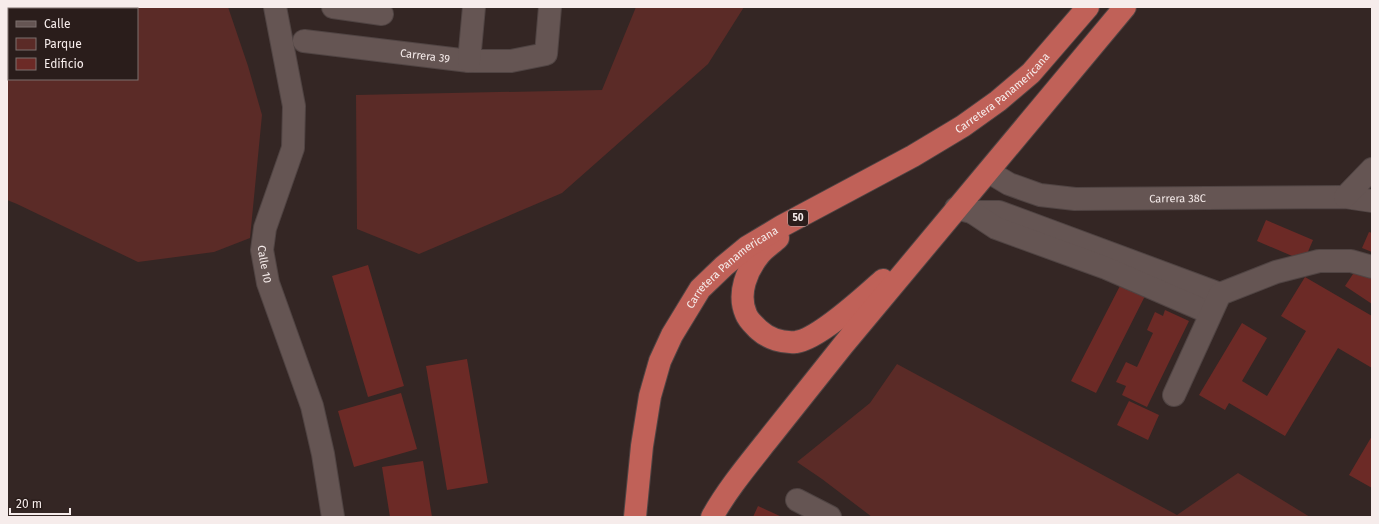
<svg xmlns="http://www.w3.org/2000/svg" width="1379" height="524" viewBox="0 0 1379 524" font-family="'Fira Sans',sans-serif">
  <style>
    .green { fill: #5b2b27; fill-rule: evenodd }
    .building { fill: #6c2a26 }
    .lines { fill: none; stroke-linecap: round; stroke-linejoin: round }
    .minor-casing { stroke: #504443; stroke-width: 24 }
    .highway-casing { stroke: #504443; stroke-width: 24 }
    .minor { stroke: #655553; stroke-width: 22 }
    .highway { stroke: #c06158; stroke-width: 22 }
    .labels { text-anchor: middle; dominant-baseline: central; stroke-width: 3; stroke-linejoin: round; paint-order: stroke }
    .shield { fill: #2a1d1b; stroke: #b9aead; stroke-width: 1 }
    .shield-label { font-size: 10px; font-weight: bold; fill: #f6eceb }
    .street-label { font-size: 11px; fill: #f6eceb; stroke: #2a1d1b }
  </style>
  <rect width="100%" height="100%" fill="#342624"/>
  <path class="green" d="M 7,7 L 228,7 L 248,66 L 262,115 L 250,238 L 214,252 L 138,262 L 17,204 L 7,200 ZM 9,9 L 137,9 L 137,79 L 9,79 Z
    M 636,7 L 744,7 L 708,64 L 562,193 L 419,254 L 357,229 L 356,95 L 602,90 Z
    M 897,364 L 1177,515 L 1238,473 L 1310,517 L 872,517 L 822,479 L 797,462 L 870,403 Z"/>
  <path class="building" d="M 1266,220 L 1313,240 L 1304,261 L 1257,241 Z
    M 1369,232 L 1372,233 L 1372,252 L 1362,248 Z
    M 368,265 L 404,386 L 368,397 L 332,276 Z
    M 1357,268 L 1372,277 L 1372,304 L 1345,286 Z
    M 1305,277 L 1372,316 L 1372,368 L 1338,348 L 1285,436 L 1229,403 L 1225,410 L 1199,395 L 1242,323 L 1267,338 L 1242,381 L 1267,396 L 1306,331 L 1281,316 Z
    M 1122,282 L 1146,294 L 1096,393 L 1071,381 Z
    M 1165,310 L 1189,321 L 1147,407 L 1122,395 L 1126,386 L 1116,382 L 1126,362 L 1137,367 L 1153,333 L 1147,330 L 1155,312 L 1163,316 Z
    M 467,359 L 488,483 L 447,490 L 426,366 Z
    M 401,393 L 417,449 L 354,467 L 338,411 Z
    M 1129,401 L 1159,415 L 1148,440 L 1117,425 Z
    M 1372,436 L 1372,488 L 1349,475 Z
    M 423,461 L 432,517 L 390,517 L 382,467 Z
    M 758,506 L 782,517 L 753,517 Z"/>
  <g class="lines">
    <defs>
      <g id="minor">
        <path id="s1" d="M 275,7 L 294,106 L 293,148 L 265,228 L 262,250 L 268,283 L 312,406 L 323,454 L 333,517"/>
        <path d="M 333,7 L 382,14"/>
        <path id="s2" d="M 304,41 L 469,61 L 511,61 L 546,54 L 550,7"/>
        <path d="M 469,61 L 474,7"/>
        <path id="s3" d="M 989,172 L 1009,184 L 1040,195 L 1075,199 L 1345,197 L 1372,201"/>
        <path d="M 1345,197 L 1372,169"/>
        <path d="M 956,208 L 972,212 L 999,212 L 1220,294"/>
        <path d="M 972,212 L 996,228 L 1106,268 L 1210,313"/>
        <path d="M 1174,395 L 1220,294 L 1276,272 L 1319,261 L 1351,261 L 1372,267"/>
        <path d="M 797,500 L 830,517"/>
      </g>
      <g id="highway">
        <path d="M 778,238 C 773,243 765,248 760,254 C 747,270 737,293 746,314 C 748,320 754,325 759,330 C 769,339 783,343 796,342 C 819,339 865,296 883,280"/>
        <path id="s4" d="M 635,517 L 642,446 L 650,396 L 660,361 L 672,335 L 700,289 L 724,266 L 747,247 L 782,226 L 913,156 L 963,126 L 998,101 L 1031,73 L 1088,7"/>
        <path d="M 712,517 C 727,490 747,466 766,442 C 792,409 818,377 844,344 C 937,231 1032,120 1125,7"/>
      </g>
    </defs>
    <use href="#minor" class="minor-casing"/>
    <use href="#highway" class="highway-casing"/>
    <use href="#minor" class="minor"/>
    <use href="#highway" class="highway"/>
  </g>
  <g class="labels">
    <rect class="shield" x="788" y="210" width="20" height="16" rx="3"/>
    <g class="shield-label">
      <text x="798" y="218">50</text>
    </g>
    <g class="street-label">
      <text stroke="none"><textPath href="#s2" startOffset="122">Carrera 39</textPath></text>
      <text stroke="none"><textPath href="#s4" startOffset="603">Carretera Panamericana</textPath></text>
      <text stroke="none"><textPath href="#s3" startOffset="194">Carrera 38C</textPath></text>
      <text stroke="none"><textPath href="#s1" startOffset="264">Calle 10</textPath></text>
      <text stroke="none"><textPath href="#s4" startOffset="279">Carretera Panamericana</textPath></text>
    </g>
  </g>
  <rect width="1379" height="524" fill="none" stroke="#f6eceb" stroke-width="16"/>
  <rect x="8" y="8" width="130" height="72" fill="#2a1d1b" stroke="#7c706e"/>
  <rect x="16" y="21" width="20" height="6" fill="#655553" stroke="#7c706e"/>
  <text x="44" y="28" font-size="12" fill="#f6eceb">Calle</text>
  <rect x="16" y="38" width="20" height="12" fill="#5b2b27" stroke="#7c706e"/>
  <text x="44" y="48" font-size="12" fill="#f6eceb">Parque</text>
  <rect x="16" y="58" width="20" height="12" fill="#6c2a26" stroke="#7c706e"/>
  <text x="44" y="68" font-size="12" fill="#f6eceb">Edificio</text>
  <path d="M10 508v6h60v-6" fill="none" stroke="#f6eceb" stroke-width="2"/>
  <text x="16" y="508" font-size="12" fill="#f6eceb" stroke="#2a1d1b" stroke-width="3" paint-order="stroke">20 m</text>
</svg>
